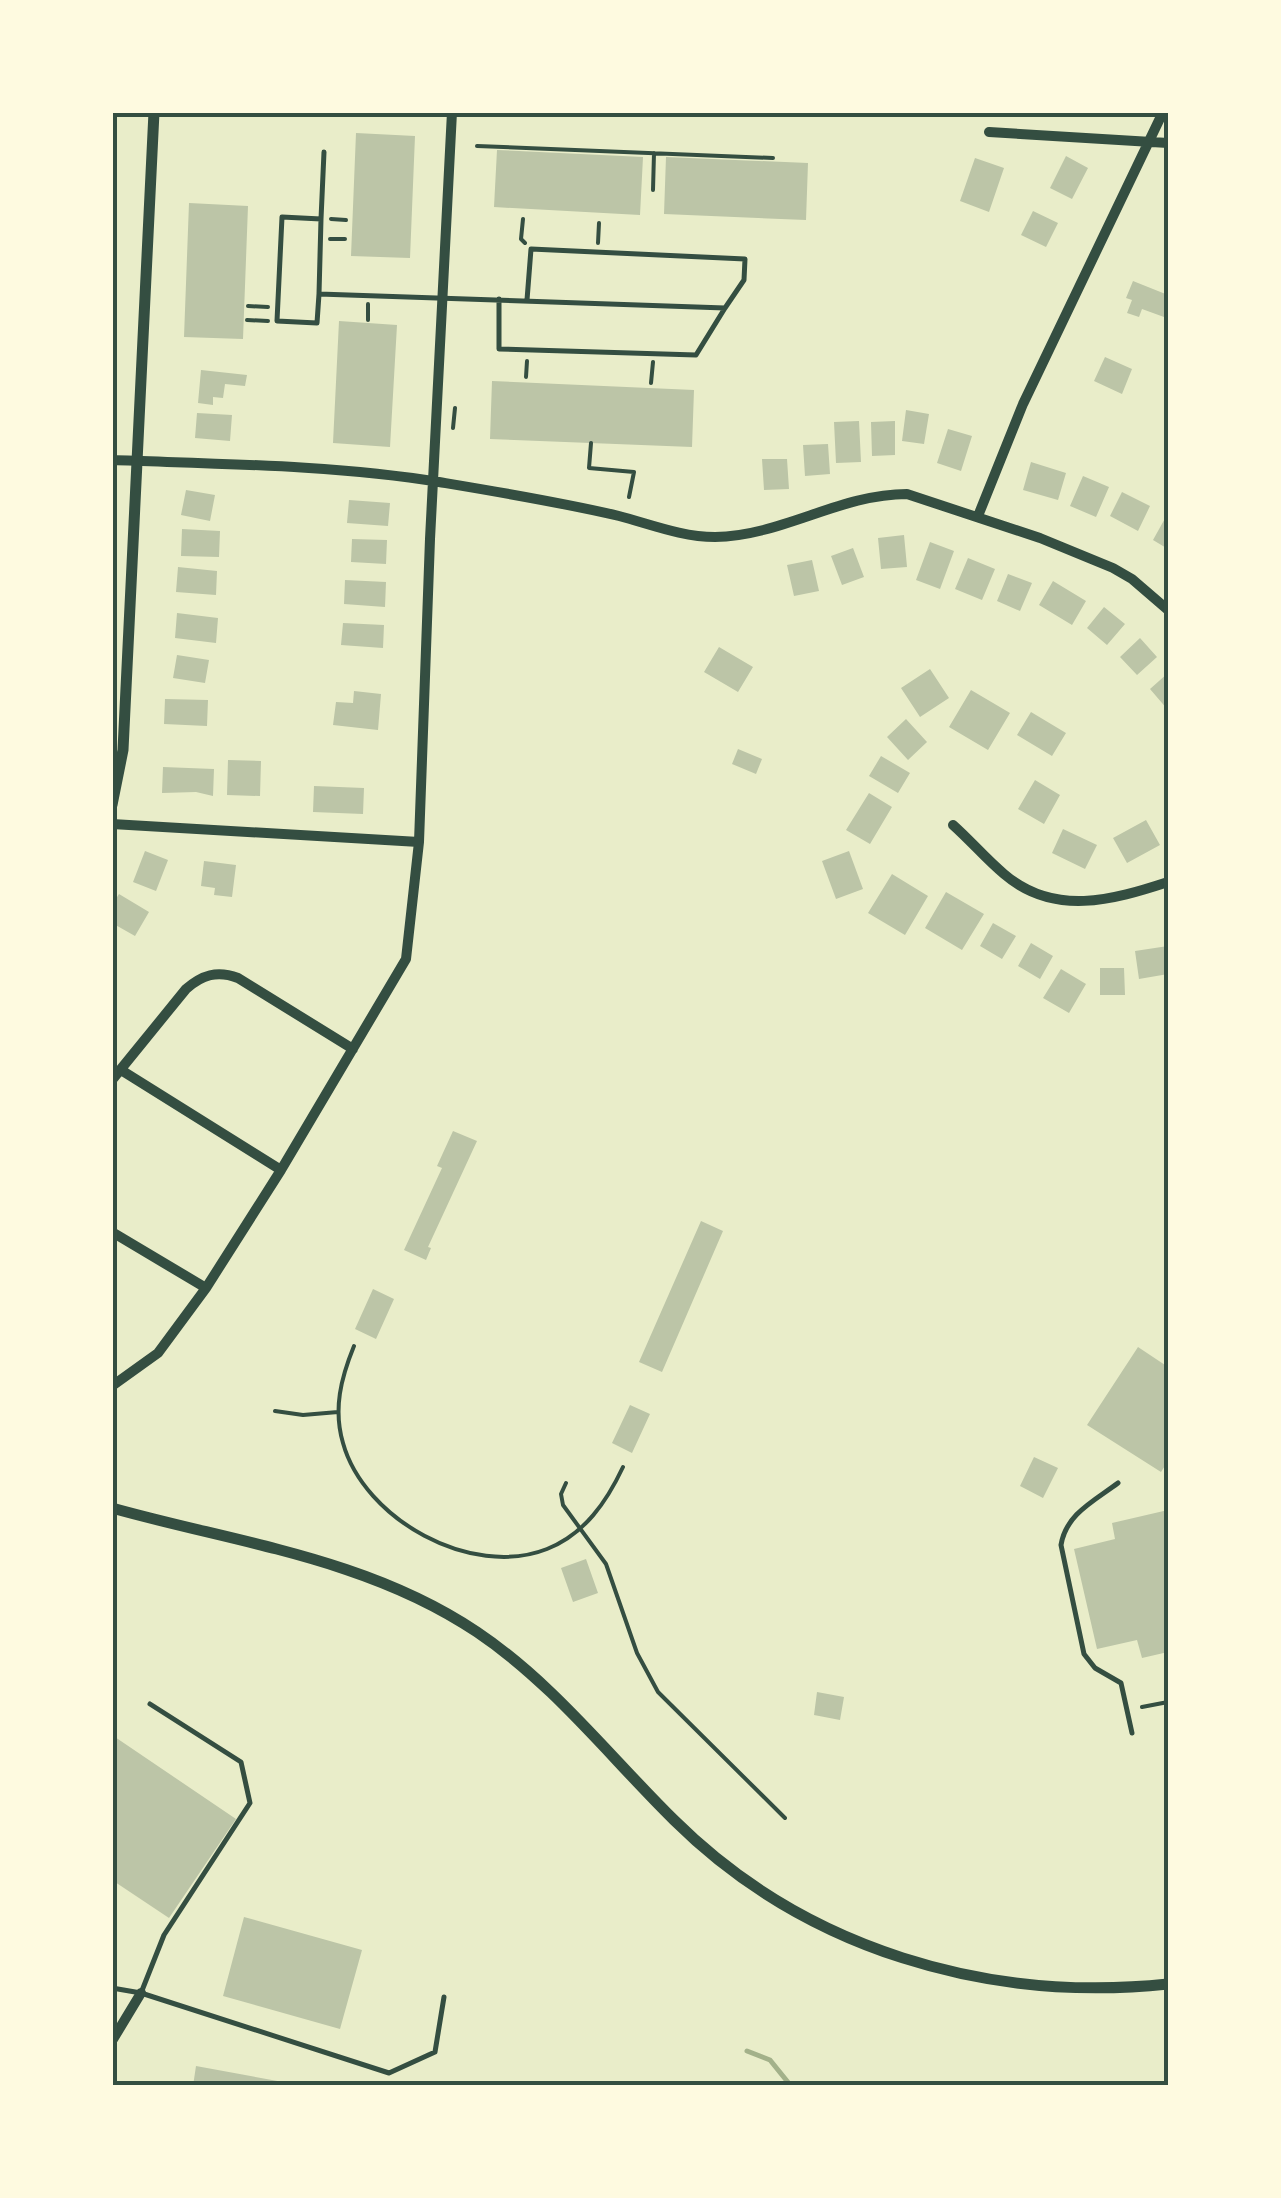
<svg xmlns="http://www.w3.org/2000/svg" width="1281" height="2198" viewBox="0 0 1281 2198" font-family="Ubuntu,sans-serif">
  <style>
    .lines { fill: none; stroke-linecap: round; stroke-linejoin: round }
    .stream { stroke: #a3b18a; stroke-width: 5 }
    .building { fill: #bcc5a7 }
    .path { stroke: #344e41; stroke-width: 4 }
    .service { stroke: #344e41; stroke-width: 5 }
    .minor { stroke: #344e41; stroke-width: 10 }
    .tertiary { stroke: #344e41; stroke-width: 11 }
    .neatline { fill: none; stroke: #344e41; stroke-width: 4 }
  </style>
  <rect width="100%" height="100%" fill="#e9edc9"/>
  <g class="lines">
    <path class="stream" d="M 747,2051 L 770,2060 L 791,2086"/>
  </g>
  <path class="building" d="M 356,133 L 415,136 L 410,258 L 351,256 Z
    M 497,150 L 643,157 L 640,215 L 494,207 Z
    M 1066,156 L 1088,168 L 1072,199 L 1050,188 Z
    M 666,157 L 808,163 L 806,220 L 664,214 Z
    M 975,158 L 1004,168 L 989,212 L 960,201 Z
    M 189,203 L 248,206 L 243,339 L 184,337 Z
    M 1033,211 L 1058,223 L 1046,247 L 1021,235 Z
    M 1133,281 L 1168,295 L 1164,317 L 1142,309 L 1139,317 L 1127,313 L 1132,300 L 1126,298 Z
    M 339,321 L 397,325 L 390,447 L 333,443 Z
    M 1105,357 L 1132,369 L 1122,394 L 1094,381 Z
    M 201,370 L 247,375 L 245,386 L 225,384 L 223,398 L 213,397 L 213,405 L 198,403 Z
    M 492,381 L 694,390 L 692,447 L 490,439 Z
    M 906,410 L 929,414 L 924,444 L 902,441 Z
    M 197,413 L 232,415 L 230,441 L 195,438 Z
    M 859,421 L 861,462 L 836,463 L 834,422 Z
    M 895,421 L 895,455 L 872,456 L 871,422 Z
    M 948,429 L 972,436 L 961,471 L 937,463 Z
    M 828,444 L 830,474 L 805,476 L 803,445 Z
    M 762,459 L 787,459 L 789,489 L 764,490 Z
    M 1031,462 L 1066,473 L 1058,500 L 1023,490 Z
    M 1083,476 L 1109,487 L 1096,517 L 1070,506 Z
    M 186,490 L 215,495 L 210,521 L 181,515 Z
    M 1122,492 L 1150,506 L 1138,531 L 1110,516 Z
    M 349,500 L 390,503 L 388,526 L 347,523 Z
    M 1168,513 L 1168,549 L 1153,540 Z
    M 182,529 L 220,531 L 219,557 L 181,556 Z
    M 904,535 L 907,567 L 881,569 L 878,538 Z
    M 352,539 L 387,540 L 386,564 L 351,562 Z
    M 930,542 L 954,551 L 940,589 L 916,580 Z
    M 853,548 L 864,577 L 842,585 L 831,556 Z
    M 968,558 L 995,569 L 982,600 L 955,589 Z
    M 812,560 L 819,591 L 794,596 L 787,565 Z
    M 178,567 L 217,571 L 216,595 L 176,592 Z
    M 1008,574 L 1032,583 L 1020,611 L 997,601 Z
    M 345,580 L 386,582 L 385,607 L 344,604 Z
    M 1053,581 L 1086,601 L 1072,625 L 1039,605 Z
    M 1104,607 L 1125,624 L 1107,645 L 1087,628 Z
    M 177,613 L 218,618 L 216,643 L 175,638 Z
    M 343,623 L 384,625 L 383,648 L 341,645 Z
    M 1140,638 L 1157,657 L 1137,675 L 1120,657 Z
    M 719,647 L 753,667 L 738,692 L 704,672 Z
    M 177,655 L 209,660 L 205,683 L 173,678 Z
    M 930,669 L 949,698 L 920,717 L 901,688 Z
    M 1168,673 L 1168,710 L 1150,689 Z
    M 971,690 L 1010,713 L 988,750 L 949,727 Z
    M 354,691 L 381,694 L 378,730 L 333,725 L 336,702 L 353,703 Z
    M 165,699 L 208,700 L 207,726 L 164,724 Z
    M 1031,712 L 1066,733 L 1052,756 L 1017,735 Z
    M 906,719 L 927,742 L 908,760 L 887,737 Z
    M 738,749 L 762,759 L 756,774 L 732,764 Z
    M 881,756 L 910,773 L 898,793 L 869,776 Z
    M 228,760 L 261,761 L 260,796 L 227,795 Z
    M 163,767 L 214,769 L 213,796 L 196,792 L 162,793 Z
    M 1035,780 L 1060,795 L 1044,824 L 1018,809 Z
    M 314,786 L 364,788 L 363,814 L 313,812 Z
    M 869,793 L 892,807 L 870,844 L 846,830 Z
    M 1146,820 L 1160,845 L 1127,863 L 1113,838 Z
    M 1063,829 L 1097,845 L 1085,869 L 1052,853 Z
    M 145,851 L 168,860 L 156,891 L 133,882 Z
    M 849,851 L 863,889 L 836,899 L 822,861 Z
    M 204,861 L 236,865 L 232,897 L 214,895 L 215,888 L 201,886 Z
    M 892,874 L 928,896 L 905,935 L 868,913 Z
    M 946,892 L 984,914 L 962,950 L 925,928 Z
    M 119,894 L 149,912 L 135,936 L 112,923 L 112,905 Z
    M 993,923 L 1016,936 L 1002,959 L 980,946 Z
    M 1031,943 L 1053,956 L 1040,979 L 1018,966 Z
    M 1168,946 L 1168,974 L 1139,979 L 1135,951 Z
    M 1100,968 L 1124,968 L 1125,995 L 1100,995 Z
    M 1061,969 L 1086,984 L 1069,1013 L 1043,998 Z
    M 453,1131 L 477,1141 L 428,1247 L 431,1248 L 426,1260 L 404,1250 L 442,1168 L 437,1166 Z
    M 701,1221 L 723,1231 L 662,1372 L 639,1362 Z
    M 373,1289 L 394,1299 L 376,1339 L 355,1329 Z
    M 1138,1347 L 1168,1367 L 1168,1461 L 1161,1472 L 1087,1425 Z
    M 630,1405 L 650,1414 L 632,1453 L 612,1443 Z
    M 1034,1457 L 1058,1468 L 1043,1498 L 1020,1486 Z
    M 1168,1510 L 1168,1652 L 1142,1658 L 1137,1640 L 1097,1649 L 1074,1549 L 1115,1539 L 1112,1523 Z
    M 586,1559 L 598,1593 L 573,1602 L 561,1568 Z
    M 817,1692 L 844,1697 L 840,1720 L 814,1715 Z
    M 112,1735 L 236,1819 L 169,1918 L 112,1880 Z
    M 244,1917 L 362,1950 L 340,2029 L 223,1996 Z
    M 196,2066 L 294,2084 L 294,2086 L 193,2086 Z"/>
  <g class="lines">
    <path class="path" d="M 477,146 L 773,158
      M 653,190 L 654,153
      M 331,219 L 346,220
      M 523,219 L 521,239 L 525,243
      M 330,239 L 345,239
      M 598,243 L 599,223
      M 248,306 L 268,307
      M 247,320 L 268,321
      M 368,320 L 368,304
      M 526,377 L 527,361
      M 651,383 L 653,362
      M 453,428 L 455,408
      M 591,443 L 589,468 L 634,472 L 629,497
      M 354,1346 C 341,1378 333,1409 343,1443 C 364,1519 471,1579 547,1549 C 585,1534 607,1501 623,1467
      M 275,1411 L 303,1415 L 338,1412
      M 566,1483 L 561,1494 L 563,1505 L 606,1564 L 637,1653 L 658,1692 L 785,1818
      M 1142,1707 L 1168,1702"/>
    <path class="service" d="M 321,219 L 324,152
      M 319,294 L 321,219 L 282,217 L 277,321 L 317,323 L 319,294 L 725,308 L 744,280 L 745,259 L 531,249 L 527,300
      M 499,299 L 499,349 L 696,355 L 725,308
      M 1118,1483 C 1094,1501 1066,1514 1061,1545 L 1084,1654 L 1095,1668 L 1121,1683 L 1132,1733
      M 112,1988 L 141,1993 L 389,2073 L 435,2052 L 444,1997
      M 141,1993 L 164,1935 L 250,1803 L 241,1762 L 150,1704"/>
    <path class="minor" d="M 989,132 L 1168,143
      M 112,460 C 218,464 336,465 439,482 C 499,492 560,502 619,516 C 650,524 682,537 715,537 C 782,536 840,494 907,494 L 1040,538 L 1113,568 L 1132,579 L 1168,610
      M 978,516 L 1023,404 L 1163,112
      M 112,824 L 419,842
      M 953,825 C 971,841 986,859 1004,874 C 1054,917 1113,900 1168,882
      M 121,1070 L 281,1170
      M 112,1080 L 186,989 C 202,975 217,970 238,978 L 353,1049
      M 112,1232 L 206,1288
      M 112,1386 L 158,1353 L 206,1288 L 281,1170 L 406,959 L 419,842 L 430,539 L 452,112
      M 112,2041 L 141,1993"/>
    <path class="tertiary" d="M 112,805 L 123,750 L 154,112
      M 112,1508 C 237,1543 367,1558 477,1632 C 553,1683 610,1757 674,1820 C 805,1950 988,2003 1168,1984"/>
  </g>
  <rect width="1281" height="2198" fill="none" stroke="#fefae0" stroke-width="230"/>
  <rect x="115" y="115" width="1051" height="1968" class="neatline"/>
</svg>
